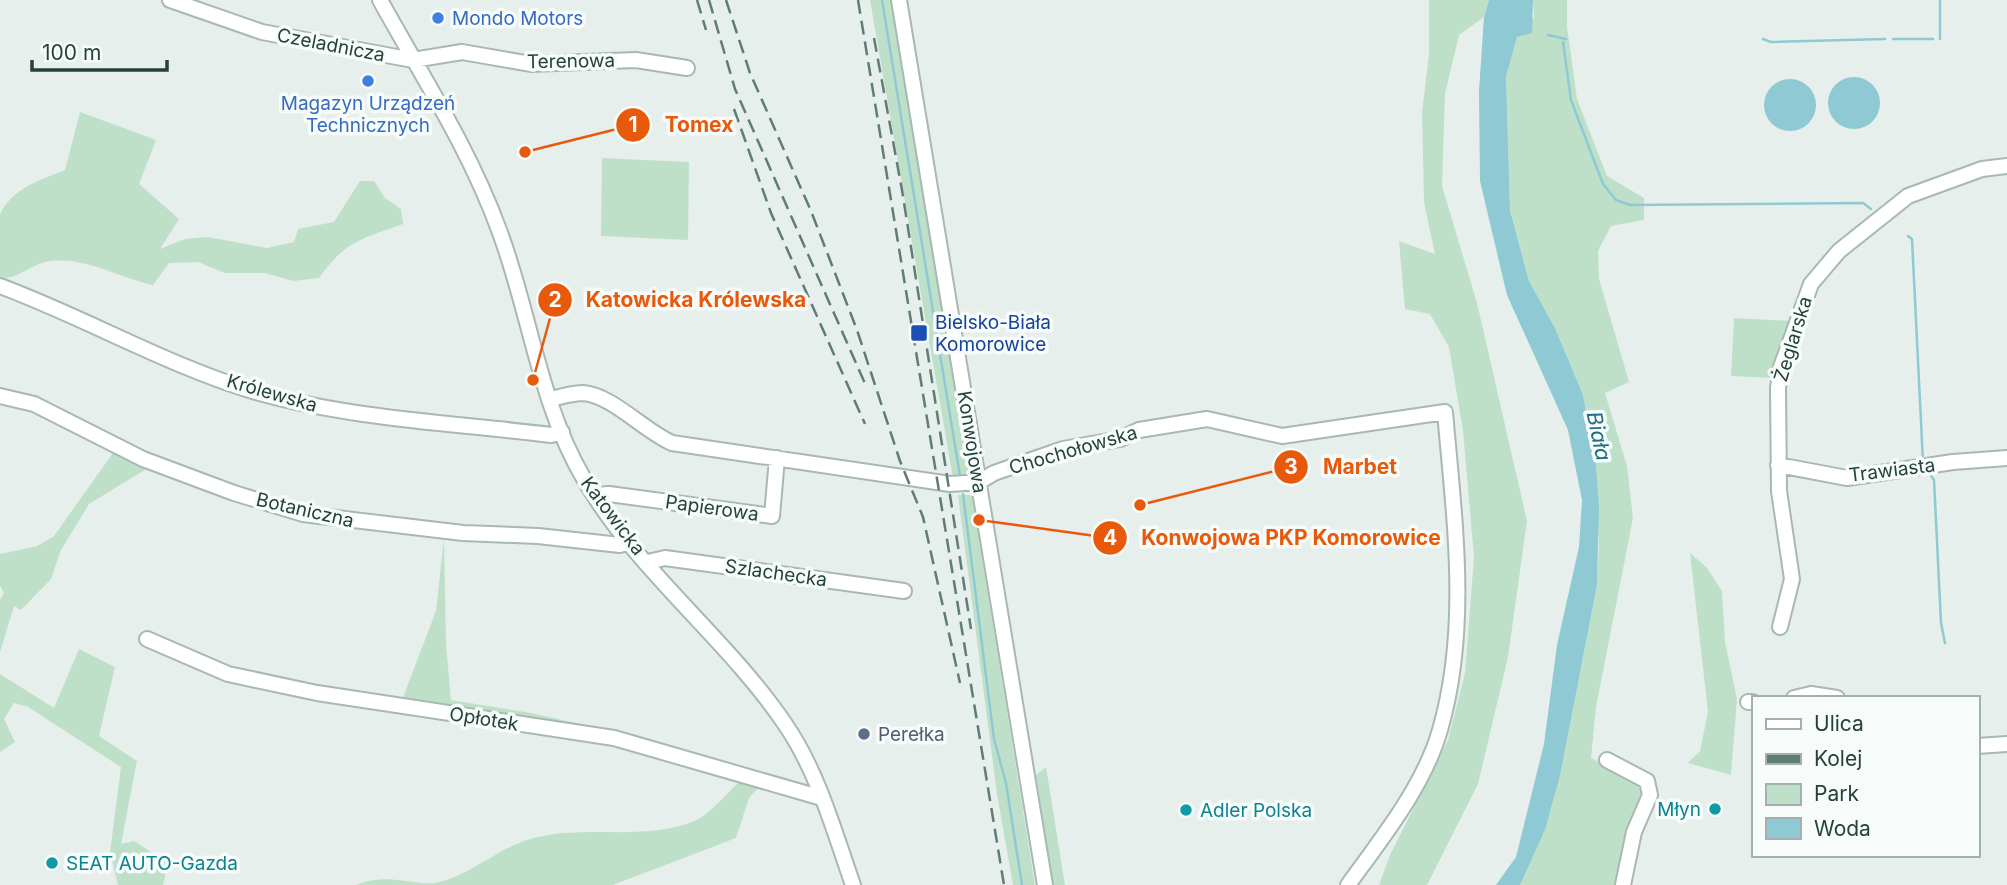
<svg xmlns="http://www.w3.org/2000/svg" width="2007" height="885" viewBox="0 0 2007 885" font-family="Inter,sans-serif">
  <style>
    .green { fill: #bfe0c8 }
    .water { fill: #8ec9d4 }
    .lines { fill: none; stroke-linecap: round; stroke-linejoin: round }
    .stream { stroke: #8ec9d4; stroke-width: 2.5 }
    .minor-casing { stroke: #a8b8b2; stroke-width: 18 }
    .minor { stroke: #fff; stroke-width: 14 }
    .rail { stroke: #5f7d75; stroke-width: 2.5; stroke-dasharray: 14 7; stroke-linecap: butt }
    .shop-dot { fill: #3f7fe0; stroke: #f7fbf9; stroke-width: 2.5 }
    .transit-dot { fill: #1a4fb4; stroke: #f7fbf9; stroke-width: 2.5 }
    .service-dot { fill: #5c6f8a; stroke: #f7fbf9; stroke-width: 2.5 }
    .culture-dot { fill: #0f9aa8; stroke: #f7fbf9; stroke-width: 2.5 }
    .labels { text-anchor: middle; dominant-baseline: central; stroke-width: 7; stroke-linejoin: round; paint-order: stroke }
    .shop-label { font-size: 19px; fill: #366cbe; stroke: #f7fbf9; text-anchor: start }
    .street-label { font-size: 19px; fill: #24423a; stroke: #f7fbf9 }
    .transit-label { font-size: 19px; fill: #164399; stroke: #f7fbf9; text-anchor: start }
    .service-label { font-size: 19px; fill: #4e5e75; stroke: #f7fbf9; text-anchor: start }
    .culture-label { font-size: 19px; fill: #0d838f; stroke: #f7fbf9; text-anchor: start }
    .water-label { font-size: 21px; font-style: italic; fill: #1c6f80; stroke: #f7fbf9 }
    .leader { fill: none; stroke: #e8590c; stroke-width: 2.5 }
    .callout-dot { fill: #e8590c; stroke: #f7fbf9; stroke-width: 2.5 }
    .mark-label { font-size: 21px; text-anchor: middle; font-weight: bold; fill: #fff }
    .callout-label { font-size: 21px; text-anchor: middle; font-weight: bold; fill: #e8590c; stroke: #f7fbf9; stroke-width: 7; stroke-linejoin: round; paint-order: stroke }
  </style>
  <rect width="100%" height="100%" fill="#e6efeb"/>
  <path class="green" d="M 870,0 L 895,0 L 971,464 L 964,477 L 953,478 Z
    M 1429,0 L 1489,0 L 1484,17 L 1459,35 L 1445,94 L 1442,186 L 1477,303 L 1527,521 L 1508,657 L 1478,784 L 1427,885 L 1379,885 L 1390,855 L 1448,740 L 1465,673 L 1474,557 L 1463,431 L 1449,347 L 1430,314 L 1405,309 L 1399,241 L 1435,254 L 1424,202 L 1422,112 L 1429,55 Z
    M 1533,0 L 1567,0 L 1567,27 L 1577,99 L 1607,176 L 1644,198 L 1644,220 L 1611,226 L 1598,251 L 1599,279 L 1629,382 L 1605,393 L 1627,466 L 1633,518 L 1596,707 L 1591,758 L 1643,784 L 1646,793 L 1619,885 L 1520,885 L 1545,830 L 1560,776 L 1597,585 L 1599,545 L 1596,465 L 1583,395 L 1555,328 L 1529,281 L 1510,209 L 1506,77 L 1517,37 L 1534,17 Z
    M 80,112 L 156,140 L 139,184 L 179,219 L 160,249 L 185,239 L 208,237 L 267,248 L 294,242 L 298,229 L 334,222 L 360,181 L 374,181 L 385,198 L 401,209 L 403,224 C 362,239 346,240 319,278 L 293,281 L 265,273 L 225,273 L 198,262 L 169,263 L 153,285 C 119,278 87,257 51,261 C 31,263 20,279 0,278 L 0,214 C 13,188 40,180 65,170 Z
    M 602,158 L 689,162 L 688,240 L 601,236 Z
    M 1734,318 L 1792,321 L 1773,378 L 1731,376 Z
    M 113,453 L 148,468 L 89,504 L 61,550 L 51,579 L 21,610 L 14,606 L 0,652 L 0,600 L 4,593 L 0,586 L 0,554 L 37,546 L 54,536 Z
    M 958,495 L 972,495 L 1035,885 L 1013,885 L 997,794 Z
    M 444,538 L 446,645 L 451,700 L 531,713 L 603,729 L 402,700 L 436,611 Z
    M 1690,553 L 1707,568 L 1722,591 L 1725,642 L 1737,699 L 1731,775 L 1688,763 L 1700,751 L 1708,712 Z
    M 79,649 L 115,667 L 99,736 L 137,761 L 121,844 L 134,841 L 168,863 L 163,885 L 118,885 L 110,852 L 121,767 L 28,707 L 14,703 L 4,719 L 15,742 L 0,752 L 0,674 L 54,708 Z
    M 1046,767 L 1065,885 L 1050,885 L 1034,777 Z
    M 741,780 L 760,786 L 749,798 L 736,838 L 613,885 L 356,885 C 388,872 411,885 435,883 C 470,876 494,851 527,840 C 581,823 639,842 692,822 C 709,816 727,793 741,780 Z"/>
  <path class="water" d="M 1489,0 L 1533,0 L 1532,33 L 1517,37 L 1506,77 L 1510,210 L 1529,281 L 1555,328 L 1583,395 L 1596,465 L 1599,508 L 1597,585 L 1560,776 L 1545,830 L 1520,885 L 1496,885 L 1516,857 L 1544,744 L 1557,645 L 1579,547 L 1582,500 L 1568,430 L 1507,295 L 1480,181 L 1479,91 L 1484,17 Z
    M1828 103a26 26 0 1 1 52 0a26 26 0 1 1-52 0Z
    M1764 105a26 26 0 1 1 52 0a26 26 0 1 1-52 0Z"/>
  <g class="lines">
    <path class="stream" d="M 882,0 L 960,476
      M 1548,35 L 1566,39
      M 1763,39 L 1771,42 L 1885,39
      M 1893,39 L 1933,39
      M 1940,39 L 1940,0
      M 1563,42 L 1571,100 L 1603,184 L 1616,200 L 1630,205 L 1863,203 L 1871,209
      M 1908,236 L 1912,239 L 1923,462
      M 1929,473 L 1934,480 L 1941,623 L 1945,643
      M 963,494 L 994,739 L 1006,783 L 1022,885"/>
    <defs>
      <path id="minor" d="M 170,0 L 262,32 L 413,60 L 462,52 L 531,64 L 636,60 L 687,68
        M 380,0 C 422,76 469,148 499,230 C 530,312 539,403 584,479 C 637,571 726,637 785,724 C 818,772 834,831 853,885
        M 899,0 L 1045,885
        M 0,286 C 86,318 168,366 256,392 C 351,419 454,423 551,435 L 562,432
        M 0,396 L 34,404 L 143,459 L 234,493 L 303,514 L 463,533 L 538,536 L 620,545 L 630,541
        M 550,399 C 560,397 573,393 583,393 C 612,395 644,431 672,443 L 950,484 L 979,482 L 994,473 L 1063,449 L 1120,439 L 1139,430 L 1207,419 L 1282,436 L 1445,412 C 1454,518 1470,626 1440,730 C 1424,786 1382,838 1348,885
        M 1778,465 L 1847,478 L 1953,462 L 2007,458
        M 594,495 L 609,494 L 772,516 L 777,458
        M 648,562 L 665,558 L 904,591
        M 1780,627 L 1792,579 L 1779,491 L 1778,388 L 1781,367 L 1811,284 L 1839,251 L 1908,196 L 1982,169 L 2007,166
        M 147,639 L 228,674 L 317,693 L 614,738 L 822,798
        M 1794,698 L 1811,694 L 1837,698
        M 1748,702 L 1753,702
        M 1977,746 L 2007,744
        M 1607,760 L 1647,781 L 1650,795 L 1634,832 L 1623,885"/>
    </defs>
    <use href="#minor" class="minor-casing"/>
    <use href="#minor" class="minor"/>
    <path class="rail" d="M 697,0 L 706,30
      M 709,0 L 735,89 L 867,388
      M 726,0 L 750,73 L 811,211 L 857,330 L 900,461 L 923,517 L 960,683
      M 858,0 L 1004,885
      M 874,38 L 902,190 L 971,629
      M 734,109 L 771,213 L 865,424"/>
  </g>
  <g class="shop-dot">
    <circle cx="438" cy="18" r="7"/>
    <circle cx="368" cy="81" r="7"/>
  </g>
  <rect class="transit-dot" x="910" y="324" width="18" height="18" rx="3.5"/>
  <circle class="service-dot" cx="864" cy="734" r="7"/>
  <g class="culture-dot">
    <circle cx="1715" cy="809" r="7"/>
    <circle cx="1186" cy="810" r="7"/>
    <circle cx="52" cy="863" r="7"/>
  </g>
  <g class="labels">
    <g class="shop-label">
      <text x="452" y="18">Mondo Motors</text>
      <text x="368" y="103" text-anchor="middle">Magazyn Urządzeń<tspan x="368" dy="22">Technicznych</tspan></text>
    </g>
    <g class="street-label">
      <text transform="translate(331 45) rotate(11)">Czeladnicza</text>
      <text transform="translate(571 61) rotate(-1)">Terenowa</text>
      <text transform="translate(1793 339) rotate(-73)">Żeglarska</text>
      <text transform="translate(272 393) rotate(16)">Królewska</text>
      <text transform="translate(972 442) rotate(81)">Konwojowa</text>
      <text transform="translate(1073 450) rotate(-16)">Chochołowska</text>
      <text transform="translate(1892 470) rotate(-7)">Trawiasta</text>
      <text transform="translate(712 508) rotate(8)">Papierowa</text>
      <text transform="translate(305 510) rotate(13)">Botaniczna</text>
      <text transform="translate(613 516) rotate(53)">Katowicka</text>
      <text transform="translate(776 573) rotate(8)">Szlachecka</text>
      <text transform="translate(484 719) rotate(9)">Opłotek</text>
    </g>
    <g class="transit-label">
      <text x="935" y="322">Bielsko-Biała<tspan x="935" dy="22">Komorowice</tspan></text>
    </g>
    <g class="service-label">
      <text x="878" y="734">Perełka</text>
    </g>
    <g class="culture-label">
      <text x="1701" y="809" text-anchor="end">Młyn</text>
      <text x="1200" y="810">Adler Polska</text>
      <text x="66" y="863">SEAT AUTO-Gazda</text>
    </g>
    <g class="water-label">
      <text transform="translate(1599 436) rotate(78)">Biała</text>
    </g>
  </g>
  <path class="leader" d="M525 152L633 125M533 380L555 300M1140 505L1291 467M979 520L1110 538"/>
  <g class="callout-dot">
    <circle cx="525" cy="152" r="7"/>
    <circle cx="533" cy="380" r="7"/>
    <circle cx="1140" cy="505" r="7"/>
    <circle cx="979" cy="520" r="7"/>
    <circle cx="633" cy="125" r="18"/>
    <circle cx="555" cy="300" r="18"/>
    <circle cx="1291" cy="467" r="18"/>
    <circle cx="1110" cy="538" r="18"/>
  </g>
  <g class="mark-label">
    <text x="633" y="132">1</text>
    <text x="555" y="307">2</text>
    <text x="1291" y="474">3</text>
    <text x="1110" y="545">4</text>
  </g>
  <g class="callout-label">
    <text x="699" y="132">Tomex</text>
    <text x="696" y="307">Katowicka Królewska</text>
    <text x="1360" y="474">Marbet</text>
    <text x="1291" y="545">Konwojowa PKP Komorowice</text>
  </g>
  <rect x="1752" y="696" width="228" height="161" fill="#f7fbf9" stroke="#a3b1ad" stroke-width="2"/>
  <rect x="1766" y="719" width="35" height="10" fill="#ffffff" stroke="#a3b1ad" stroke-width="2"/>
  <text x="1814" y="731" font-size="21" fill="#24423a">Ulica</text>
  <rect x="1766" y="754" width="35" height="10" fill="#5f7d75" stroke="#a3b1ad" stroke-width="2"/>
  <text x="1814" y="766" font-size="21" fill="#24423a">Kolej</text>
  <rect x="1766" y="784" width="35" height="21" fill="#bfe0c8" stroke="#a3b1ad" stroke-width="2"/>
  <text x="1814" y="801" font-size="21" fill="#24423a">Park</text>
  <rect x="1766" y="818" width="35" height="21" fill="#8ec9d4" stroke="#a3b1ad" stroke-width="2"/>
  <text x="1814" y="836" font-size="21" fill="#24423a">Woda</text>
  <path d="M32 60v10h135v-10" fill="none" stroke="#24423a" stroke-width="3.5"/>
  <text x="42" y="60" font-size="21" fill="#24423a" stroke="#f7fbf9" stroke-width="5" paint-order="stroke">100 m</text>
</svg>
